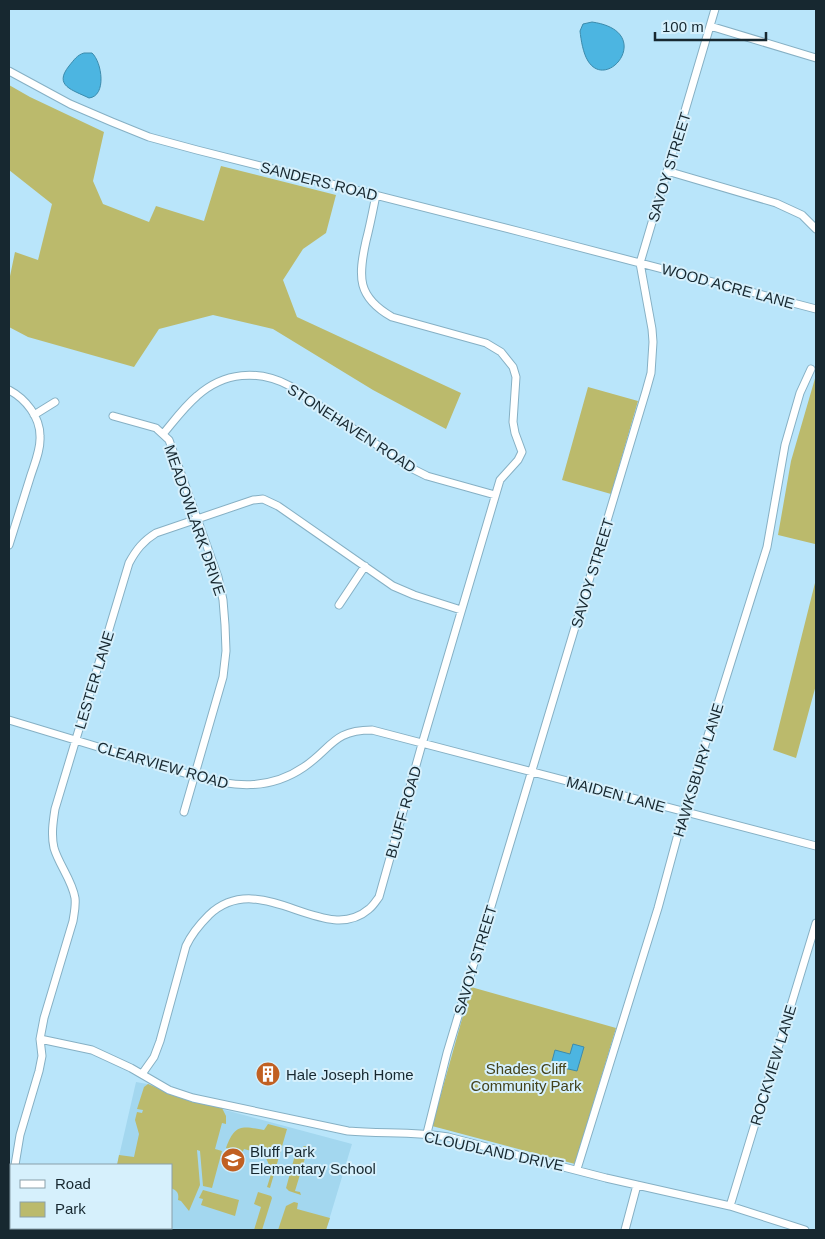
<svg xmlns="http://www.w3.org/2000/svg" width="825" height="1239" viewBox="0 0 825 1239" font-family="Helvetica,sans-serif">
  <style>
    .built { fill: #a3d7ef }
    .green { fill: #bbba6c }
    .water { fill: #4cb5e1; stroke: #3c8bac }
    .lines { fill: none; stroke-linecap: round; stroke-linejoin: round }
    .minor-casing { stroke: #86b0c4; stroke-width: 9 }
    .minor { stroke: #fff; stroke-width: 7 }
    .labels { text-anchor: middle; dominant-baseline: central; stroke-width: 4; stroke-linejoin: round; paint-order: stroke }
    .street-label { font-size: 15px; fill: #172830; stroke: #d6f0fc }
    .park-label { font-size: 15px; fill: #43421b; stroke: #d6f0fc }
    .poi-label { font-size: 15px; fill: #172830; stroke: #d6f0fc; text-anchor: start }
  </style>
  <rect width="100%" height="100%" fill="#b9e5fa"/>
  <path class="built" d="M 136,1082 L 153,1085 L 162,1090 L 199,1103 L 352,1144 L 326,1230 L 101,1230 L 102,1228 L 171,1228 L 171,1165 L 117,1165 Z"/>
  <path class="green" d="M 9,85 L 30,97 L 104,132 L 93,181 L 103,204 L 149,222 L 156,206 L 204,221 L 221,166 L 336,195 L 326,233 L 303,249 L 283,280 L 297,317 L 461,393 L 446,429 L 373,390 L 273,329 L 213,315 L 159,329 L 134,367 L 28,337 L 9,327 L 9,281 L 15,252 L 38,260 L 52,204 L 9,170 Z
    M 816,375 L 816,685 L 796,758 L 773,750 L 815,583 L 815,544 L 778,535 L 791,461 Z
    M 588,387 L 638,401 L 611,494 L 562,480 Z
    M 471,987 L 616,1028 L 575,1164 L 432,1126 Z
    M 148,1084 L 162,1090 L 199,1103 L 222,1108 L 226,1116 L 226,1124 L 222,1123 L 215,1149 L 222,1151 L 212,1188 L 203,1186 L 200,1151 L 197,1150 L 200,1185 L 189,1211 L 181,1201 L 178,1200 C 179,1194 178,1191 171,1188 L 171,1165 L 117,1165 L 119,1155 L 134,1157 L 139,1134 L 135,1120 L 137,1112 L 142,1113 L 143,1110 L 137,1109 L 144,1087 Z
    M 268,1124 L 287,1129 L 270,1188 L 267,1187 L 273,1168 L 270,1167 L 266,1158 L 267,1155 L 244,1149 L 242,1153 L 226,1148 C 235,1124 241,1126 264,1130 Z
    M 304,1146 L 314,1148 L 308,1148 L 295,1191 L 300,1192 L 301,1195 L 289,1191 L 286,1188 L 295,1155 Z
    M 203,1190 L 239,1200 L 235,1216 L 201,1205 L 203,1199 L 199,1198 Z
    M 258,1192 L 271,1196 L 272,1198 L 262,1230 L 254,1230 L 261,1207 L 254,1204 Z
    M 294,1202 L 298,1203 L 297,1209 L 330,1218 L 326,1230 L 278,1230 L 286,1206 Z"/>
  <path class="water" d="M 592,22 C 656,31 608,93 588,61 C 583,53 581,40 580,31 L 583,24 Z
    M 84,53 L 92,53 C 102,62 107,96 89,98 C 73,90 53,86 69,66 C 74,60 77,55 84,53 Z
    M 573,1044 L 584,1047 L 577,1071 L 551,1065 L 555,1050 L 570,1054 Z"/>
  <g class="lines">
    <defs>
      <path id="minor" d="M 710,26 L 816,58
        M 9,71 L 70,104 L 112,122 L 149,137 L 197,150 L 525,233 L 816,309
        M 667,171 L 776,203 L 802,215 L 816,229
        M 9,390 C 26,399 40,417 40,436 C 41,450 34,465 30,478 C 23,500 16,523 9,545
        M 34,415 L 55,402
        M 113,416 L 156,428 L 169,440 L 218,577 L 223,600 L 225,625 L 226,651 L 223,677 L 184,812
        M 163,434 C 174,421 184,407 197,396 C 224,372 258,369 290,386 L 413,469 L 427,476 L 495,495
        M 339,605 L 365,566
        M 9,720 L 194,776 C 233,787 269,791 304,767 C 332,748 333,730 372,730 L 816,846
        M 40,1039 L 92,1050 L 131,1068 L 169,1090 L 193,1098 L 348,1131 C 382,1134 415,1131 448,1137 L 606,1178 L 730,1206 L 805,1230
        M 142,1074 L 154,1057 L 160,1041 L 186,946 C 192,933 199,925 209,915 C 261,866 324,948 369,909 C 373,906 376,901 379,897 L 422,744 L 500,480 L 518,460 L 522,452 L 515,433 L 513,422 L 516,377 L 513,367 L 501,352 L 486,343 L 392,317 C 357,297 358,277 366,241 C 370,226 373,210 376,195
        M 427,1133 L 447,1053 L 646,391 L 651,373 L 653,342 L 652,329 L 640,263 L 715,9
        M 15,1165 L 20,1135 L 39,1071 L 42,1056 L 40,1039 L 44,1018 L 73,921 C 74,914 76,906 75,898 C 72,880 59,865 54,848 C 51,835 53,822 55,809 L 129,563 C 136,550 143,541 156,533 L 253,500 L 263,499 L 278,506 L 393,586 L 414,595 L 461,610
        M 577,1169 L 658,908 L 684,812 L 767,547 L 785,445 L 800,393 L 811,369
        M 730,1206 L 816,923
        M 9,1221 L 11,1194
        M 625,1230 L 637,1185"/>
    </defs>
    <use href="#minor" class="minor-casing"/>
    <use href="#minor" class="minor"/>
  </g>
  <defs>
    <symbol id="building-disc" viewBox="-11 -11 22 22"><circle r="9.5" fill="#c16022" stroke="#d6f0fc"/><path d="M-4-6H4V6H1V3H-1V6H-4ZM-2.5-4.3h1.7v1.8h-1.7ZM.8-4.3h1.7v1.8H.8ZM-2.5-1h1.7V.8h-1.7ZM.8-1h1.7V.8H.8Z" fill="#fff"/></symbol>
    <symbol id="school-disc" viewBox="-11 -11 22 22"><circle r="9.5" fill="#c16022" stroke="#d6f0fc"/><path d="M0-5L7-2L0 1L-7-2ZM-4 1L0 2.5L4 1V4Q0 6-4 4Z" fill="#fff"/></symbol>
  </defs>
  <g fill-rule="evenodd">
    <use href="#building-disc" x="254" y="1060" width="28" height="28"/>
    <use href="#school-disc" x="219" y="1146" width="28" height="28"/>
  </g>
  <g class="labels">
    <g class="street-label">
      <text transform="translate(669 167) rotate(-73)">SAVOY STREET</text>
      <text transform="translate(319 181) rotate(14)">SANDERS ROAD</text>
      <text transform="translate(728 286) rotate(15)">WOOD ACRE LANE</text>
      <text transform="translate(352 428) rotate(33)">STONEHAVEN ROAD</text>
      <text transform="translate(195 520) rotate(71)">MEADOWLARK DRIVE</text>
      <text transform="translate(592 573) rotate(-73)">SAVOY STREET</text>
      <text transform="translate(94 680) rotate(-73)">LESTER LANE</text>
      <text transform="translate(163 765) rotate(16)">CLEARVIEW ROAD</text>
      <text transform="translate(698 770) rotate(-73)">HAWKSBURY LANE</text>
      <text transform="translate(616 794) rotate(15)">MAIDEN LANE</text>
      <text transform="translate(403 812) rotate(-74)">BLUFF ROAD</text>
      <text transform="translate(475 960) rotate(-73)">SAVOY STREET</text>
      <text transform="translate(773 1065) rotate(-73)">ROCKVIEW LANE</text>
      <text transform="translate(494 1151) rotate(12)">CLOUDLAND DRIVE</text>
    </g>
    <g class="park-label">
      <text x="526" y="1068">Shades Cliff<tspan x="526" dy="17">Community Park</tspan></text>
    </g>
    <g class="poi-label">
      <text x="286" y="1074">Hale Joseph Home</text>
      <text x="250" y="1151">Bluff Park<tspan x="250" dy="17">Elementary School</tspan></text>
    </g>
  </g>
  <rect width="825" height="1239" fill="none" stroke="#172830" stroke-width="20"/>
  <rect x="10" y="1164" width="162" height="65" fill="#d6f0fc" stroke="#8aa0aa"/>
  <rect x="20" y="1180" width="25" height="8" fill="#ffffff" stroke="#8aa0aa"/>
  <text x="55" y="1189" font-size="15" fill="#172830">Road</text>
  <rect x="20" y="1202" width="25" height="15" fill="#bbba6c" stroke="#8aa0aa"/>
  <text x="55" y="1214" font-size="15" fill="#172830">Park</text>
  <path d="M655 32v8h111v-8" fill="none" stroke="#172830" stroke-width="2.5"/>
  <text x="662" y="32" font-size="15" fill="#172830" stroke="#d6f0fc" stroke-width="4" paint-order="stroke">100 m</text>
</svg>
